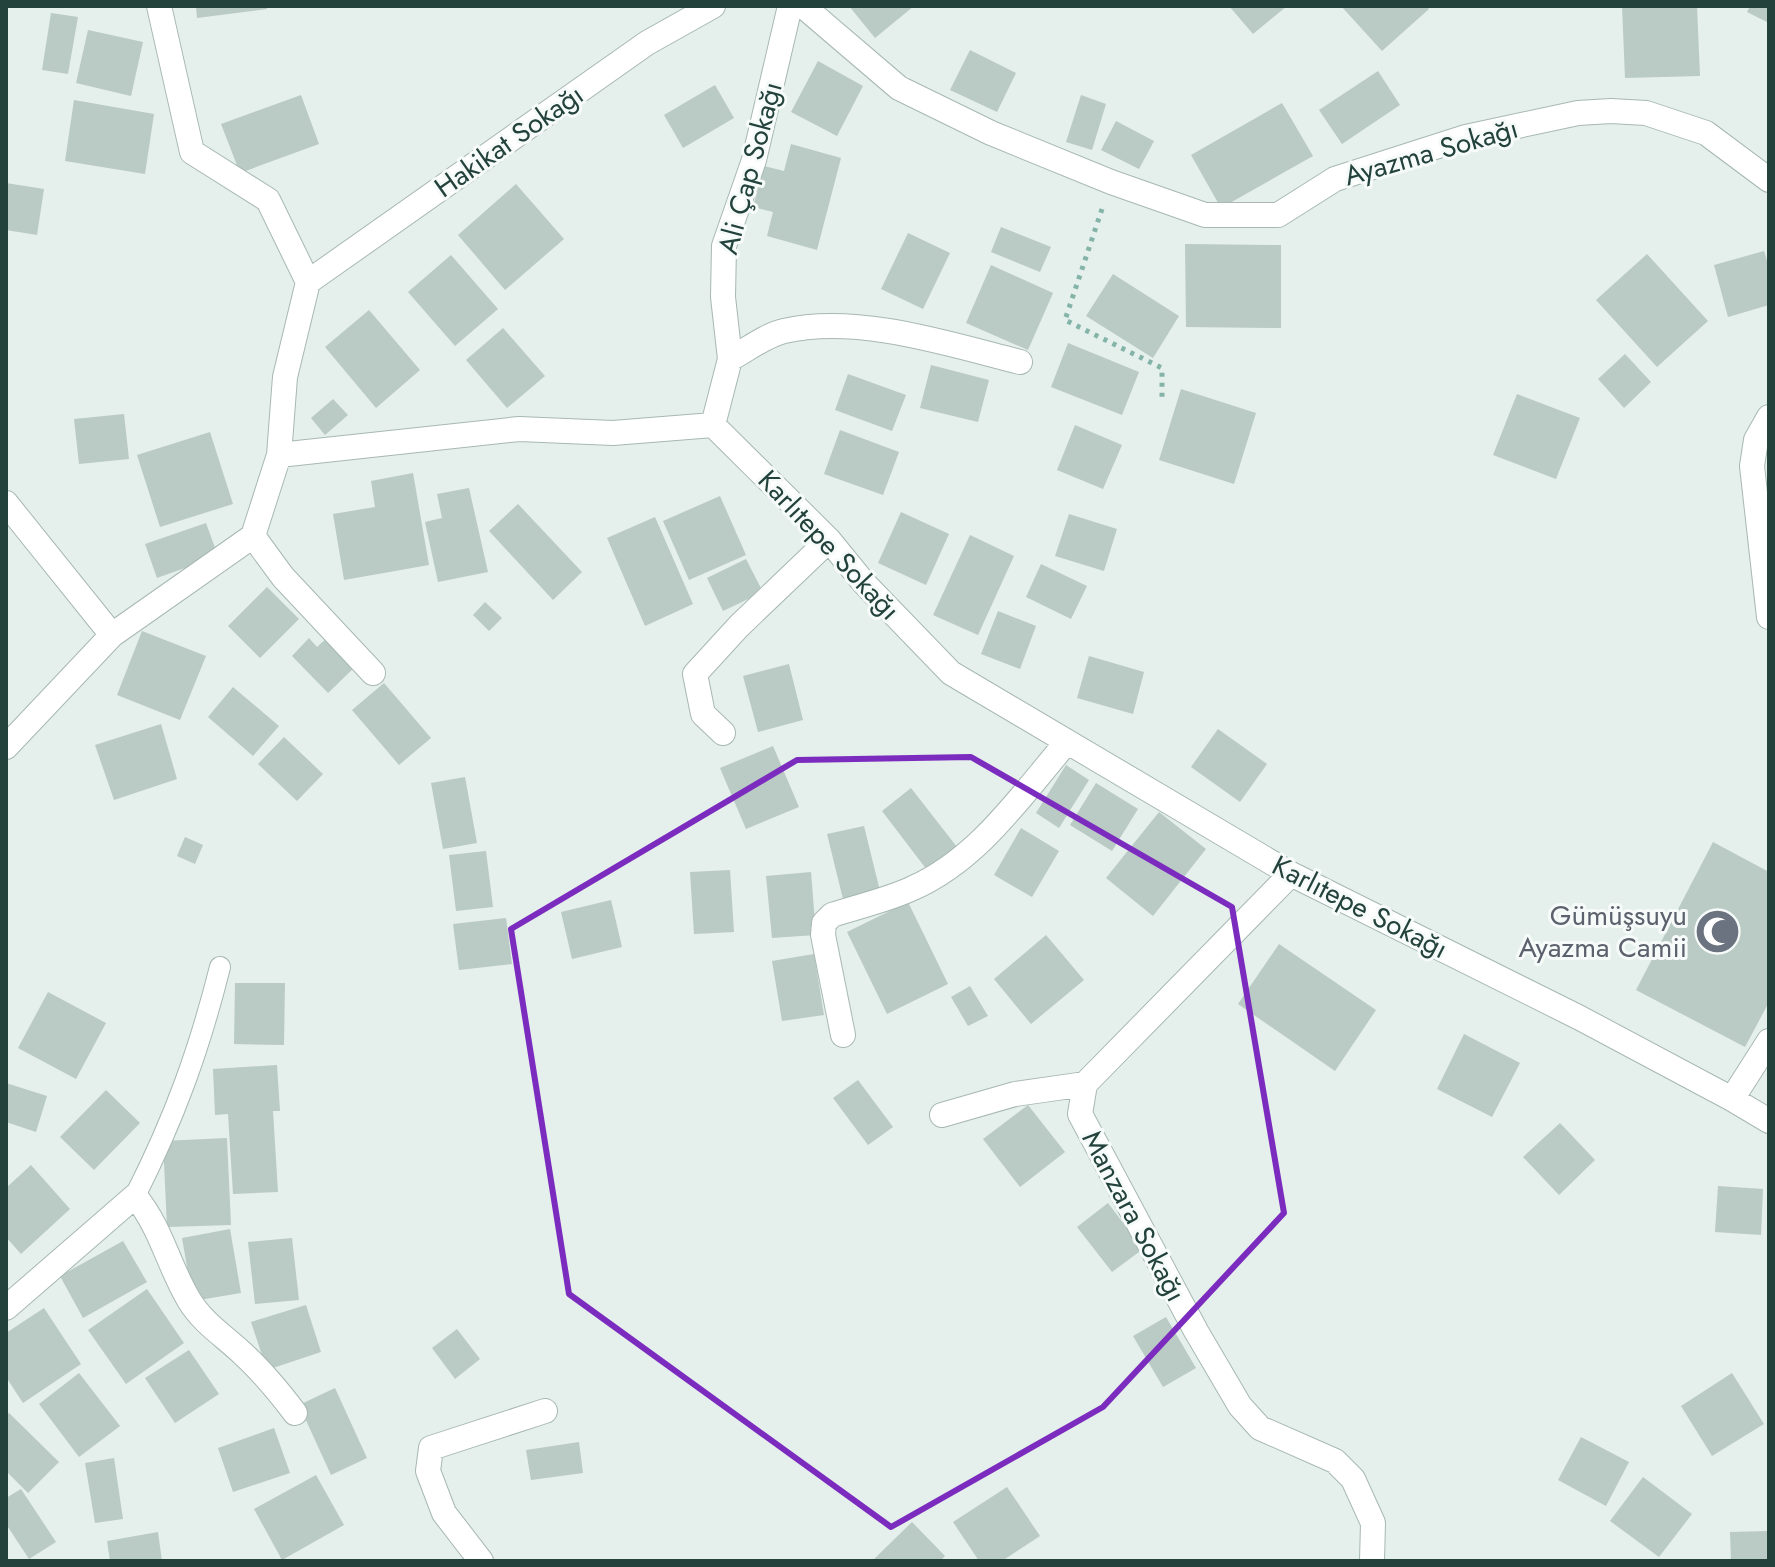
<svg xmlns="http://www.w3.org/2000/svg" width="1775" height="1567" viewBox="0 0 1775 1567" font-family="Jost,sans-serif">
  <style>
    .building { fill: #bacac5 }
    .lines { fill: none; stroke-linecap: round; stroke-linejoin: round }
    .lane-casing { stroke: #a7b8b3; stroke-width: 22 }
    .street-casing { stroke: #a7b8b3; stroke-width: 26 }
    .path { stroke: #84b4a8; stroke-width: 5; stroke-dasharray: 4 6; stroke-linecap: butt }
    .lane { stroke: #fff; stroke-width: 20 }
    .street { stroke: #fff; stroke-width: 24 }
    .marked { fill: none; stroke: #7b2cbf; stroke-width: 6; stroke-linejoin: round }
    .labels { text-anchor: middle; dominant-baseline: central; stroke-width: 6; stroke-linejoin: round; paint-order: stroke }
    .street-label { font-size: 28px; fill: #23423c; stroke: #f6fbf9 }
    .worship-label { font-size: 28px; fill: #5b616d; stroke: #f6fbf9; text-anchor: end }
  </style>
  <rect width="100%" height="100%" fill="#e5efeb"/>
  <path class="building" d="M 196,6 L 266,6 L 267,9 L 197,18 Z
    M 849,6 L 914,6 L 875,38 Z
    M 1229,6 L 1287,6 L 1253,34 Z
    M 1341,6 L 1427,6 L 1429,9 L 1382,51 Z
    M 1622,6 L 1697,6 L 1700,76 L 1625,78 Z
    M 1750,6 L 1769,6 L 1769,23 L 1747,12 Z
    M 51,13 L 78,17 L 68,74 L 42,70 Z
    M 88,30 L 143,42 L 131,96 L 76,83 Z
    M 970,50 L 1016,73 L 997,112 L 950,90 Z
    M 818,61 L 863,86 L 837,136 L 791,112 Z
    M 1378,71 L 1400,105 L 1342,144 L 1319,110 Z
    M 715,85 L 734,118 L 683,148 L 664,115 Z
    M 301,95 L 319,144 L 240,173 L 221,124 Z
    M 1081,95 L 1106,104 L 1092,150 L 1066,142 Z
    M 74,100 L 154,114 L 145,174 L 65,161 Z
    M 1282,103 L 1313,156 L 1221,208 L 1191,155 Z
    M 1116,121 L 1154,141 L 1139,169 L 1101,150 Z
    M 791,144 L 841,158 L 817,250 L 767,236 L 773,212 L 753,207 L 764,166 L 784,171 Z
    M 6,183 L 44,189 L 37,235 L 6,230 Z
    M 516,184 L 564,239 L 505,290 L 458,235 Z
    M 1001,227 L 1051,247 L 1040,272 L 991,252 Z
    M 908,233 L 950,253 L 923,309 L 881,289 Z
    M 1185,244 L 1281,245 L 1281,328 L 1186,327 Z
    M 1764,251 L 1769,267 L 1769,305 L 1728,317 L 1714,265 Z
    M 1647,254 L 1708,321 L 1657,367 L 1596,300 Z
    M 451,255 L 498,309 L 455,346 L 408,292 Z
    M 991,265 L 1053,293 L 1028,350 L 966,323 Z
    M 1113,274 L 1179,316 L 1153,358 L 1086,316 Z
    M 369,310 L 420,370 L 376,408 L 325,347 Z
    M 503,328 L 545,376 L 507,408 L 466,360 Z
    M 1068,343 L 1139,372 L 1122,415 L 1051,387 Z
    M 1625,354 L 1651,382 L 1624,408 L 1598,379 Z
    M 931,365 L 989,380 L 978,422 L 920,408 Z
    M 848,374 L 906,395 L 892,431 L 835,410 Z
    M 1181,389 L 1256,413 L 1234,484 L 1159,460 Z
    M 1517,394 L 1580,418 L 1556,479 L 1493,455 Z
    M 333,399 L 348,415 L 325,435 L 311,418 Z
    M 124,414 L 129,459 L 79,464 L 74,419 Z
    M 1075,425 L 1122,445 L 1103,489 L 1057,470 Z
    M 840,430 L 899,452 L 883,495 L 824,474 Z
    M 210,432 L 233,504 L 160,527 L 137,455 Z
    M 413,473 L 429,565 L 344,580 L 333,514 L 375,507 L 371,481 Z
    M 469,488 L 488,572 L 438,582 L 425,522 L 442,518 L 437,494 Z
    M 720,496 L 746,555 L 689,580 L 663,521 Z
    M 518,504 L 582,572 L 553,600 L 489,531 Z
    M 901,512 L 949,534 L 926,585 L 878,563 Z
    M 1069,514 L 1117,529 L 1104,571 L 1055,556 Z
    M 655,517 L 693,604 L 645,626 L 607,538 Z
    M 206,523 L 218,556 L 157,578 L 145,544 Z
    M 970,535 L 1014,556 L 978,635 L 933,615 Z
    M 746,559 L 763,592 L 723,611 L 707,578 Z
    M 1041,564 L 1087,586 L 1071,619 L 1026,597 Z
    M 267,587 L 299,619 L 260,658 L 228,626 Z
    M 485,602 L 502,618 L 489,631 L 473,615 Z
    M 998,611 L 1036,626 L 1020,669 L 981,654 Z
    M 142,631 L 206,656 L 180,720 L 117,695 Z
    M 328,637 L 357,665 L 328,693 L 292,656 L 309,638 L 317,647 Z
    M 1089,656 L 1144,672 L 1133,714 L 1077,698 Z
    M 789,664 L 803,720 L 758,732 L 743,676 Z
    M 384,683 L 431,738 L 399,765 L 352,710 Z
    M 233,687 L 279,726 L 253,756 L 208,717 Z
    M 161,724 L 177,779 L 114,800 L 95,745 Z
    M 1218,729 L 1267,764 L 1240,802 L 1191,767 Z
    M 284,737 L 323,774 L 297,801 L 258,764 Z
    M 773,746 L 799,807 L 746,829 L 720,768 Z
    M 1066,765 L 1089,780 L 1059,828 L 1036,813 Z
    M 465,777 L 477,843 L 443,849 L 431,783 Z
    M 1096,783 L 1138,809 L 1112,851 L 1070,825 Z
    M 911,788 L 957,847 L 927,870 L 882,811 Z
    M 1159,812 L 1206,849 L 1153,916 L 1106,878 Z
    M 864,826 L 880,891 L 843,899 L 827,834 Z
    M 1021,828 L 1059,851 L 1032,897 L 994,875 Z
    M 185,837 L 203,845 L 195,864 L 177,856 Z
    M 1713,842 L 1769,872 L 1769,1002 L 1745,1047 L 1636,990 Z
    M 486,851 L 493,907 L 456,911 L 449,855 Z
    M 730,870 L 734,932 L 694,934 L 690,872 Z
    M 811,872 L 816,935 L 772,938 L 766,876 Z
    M 611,900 L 622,947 L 572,959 L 561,912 Z
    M 908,902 L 948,984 L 887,1014 L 847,932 Z
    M 506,918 L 512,964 L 459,970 L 453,924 Z
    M 1046,935 L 1084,980 L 1031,1024 L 994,979 Z
    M 1279,944 L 1376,1010 L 1335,1071 L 1238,1004 Z
    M 814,954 L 824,1015 L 782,1021 L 772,961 Z
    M 235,983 L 285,983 L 284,1045 L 234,1044 Z
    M 970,986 L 988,1016 L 968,1026 L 951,997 Z
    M 48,992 L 106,1023 L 76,1079 L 18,1048 Z
    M 1464,1034 L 1520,1063 L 1492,1117 L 1437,1089 Z
    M 277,1065 L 280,1111 L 273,1111 L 278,1192 L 233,1194 L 228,1114 L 215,1115 L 213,1069 Z
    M 858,1080 L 893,1127 L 868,1145 L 833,1098 Z
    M 6,1083 L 47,1096 L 36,1132 L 6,1122 Z
    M 106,1090 L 140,1123 L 94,1170 L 60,1137 Z
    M 1028,1105 L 1065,1152 L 1020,1187 L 983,1139 Z
    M 1560,1123 L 1595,1160 L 1559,1195 L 1523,1157 Z
    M 227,1138 L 231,1225 L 167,1227 L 163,1141 Z
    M 31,1165 L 70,1209 L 21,1254 L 6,1237 L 6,1188 Z
    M 1718,1186 L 1763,1189 L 1761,1235 L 1715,1232 Z
    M 1108,1203 L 1143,1249 L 1112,1272 L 1077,1227 Z
    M 230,1229 L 241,1293 L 193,1301 L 182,1238 Z
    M 292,1238 L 299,1300 L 255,1304 L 248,1242 Z
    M 123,1241 L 147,1282 L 83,1318 L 60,1276 Z
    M 147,1289 L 184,1343 L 126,1384 L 88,1330 Z
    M 306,1305 L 321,1352 L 267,1370 L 251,1322 Z
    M 44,1308 L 81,1364 L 23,1403 L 6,1377 L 6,1333 Z
    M 1166,1317 L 1196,1368 L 1163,1387 L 1133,1336 Z
    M 457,1329 L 480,1359 L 455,1379 L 432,1348 Z
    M 189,1350 L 219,1394 L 175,1423 L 145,1378 Z
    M 79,1373 L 120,1426 L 79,1457 L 39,1404 Z
    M 1732,1373 L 1764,1424 L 1712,1456 L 1681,1406 Z
    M 335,1388 L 367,1458 L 331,1475 L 299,1405 Z
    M 9,1413 L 59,1462 L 28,1493 L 6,1471 L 6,1416 Z
    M 274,1428 L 290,1473 L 233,1492 L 218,1448 Z
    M 1581,1437 L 1629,1462 L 1606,1506 L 1558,1480 Z
    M 579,1442 L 583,1473 L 531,1480 L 526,1450 Z
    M 114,1458 L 123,1519 L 95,1523 L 85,1463 Z
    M 316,1475 L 344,1525 L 282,1560 L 254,1509 Z
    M 1643,1477 L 1692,1514 L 1659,1557 L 1610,1521 Z
    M 1007,1487 L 1040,1536 L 1002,1561 L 979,1561 L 953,1522 Z
    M 21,1489 L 56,1542 L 29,1559 L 6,1524 L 6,1498 Z
    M 912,1522 L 945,1556 L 940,1561 L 872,1561 Z
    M 1769,1531 L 1769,1561 L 1731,1561 L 1730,1532 Z
    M 158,1532 L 162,1561 L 110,1561 L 107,1541 Z"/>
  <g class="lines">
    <defs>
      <path id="lane" d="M 135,1196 C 174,1119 199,1051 220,967"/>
      <path id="street" d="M 803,6 L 899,88 L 991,133 L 1111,182 L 1205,215 L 1278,215 L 1335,179 L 1466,137 L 1578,113 L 1611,111 L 1646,113 L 1706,133 L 1769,180
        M 308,282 L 647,43 L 713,6
        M 730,359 C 747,350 766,335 784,331 C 857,314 949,344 1020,362
        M 1769,417 L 1756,440 L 1752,466 L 1769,617
        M 713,425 L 730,359 L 723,297 L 724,246 L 754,160 L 790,6
        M 279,455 L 519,429 L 613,433 L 713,425 L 829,540 L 864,583 L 951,673 L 1291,874 L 1580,1018 L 1732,1099 L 1769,1121
        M 6,503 L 112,635
        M 253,536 L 283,577 L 373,673
        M 723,733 L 703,714 L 695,674 L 739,626 L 829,540
        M 6,747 L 112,635 L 253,536 L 279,455 L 285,377 L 308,282 L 268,200 L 192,152 L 159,6
        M 1291,874 L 1085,1084 L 1080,1114 L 1196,1331 L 1240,1406 L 1260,1428 L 1335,1461 L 1353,1479 L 1373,1523 L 1372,1561
        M 843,1035 L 823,935 L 824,923 L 832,915 C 859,906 888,900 913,888 C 979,859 1022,794 1067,742
        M 1732,1099 L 1769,1041
        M 942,1115 L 1015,1094 L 1085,1084
        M 6,1308 L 135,1196 C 162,1229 168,1265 189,1300 C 202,1322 224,1336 242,1353 C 262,1371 279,1392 295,1413
        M 481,1561 L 444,1513 L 428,1471 L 431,1448 L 545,1411"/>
    </defs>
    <use href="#lane" class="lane-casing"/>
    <use href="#street" class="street-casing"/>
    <path class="path" d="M 1102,209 L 1065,320 L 1162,368 L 1162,402"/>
    <use href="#lane" class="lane"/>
    <use href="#street" class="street"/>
  </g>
  <path class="marked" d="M 971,757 L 1232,907 L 1284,1213 L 1103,1407 L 891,1527 L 569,1294 L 511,929 L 797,760 Z"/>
  <defs>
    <symbol id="mosque-disc" viewBox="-11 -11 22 22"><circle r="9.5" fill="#6b7280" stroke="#f6fbf9"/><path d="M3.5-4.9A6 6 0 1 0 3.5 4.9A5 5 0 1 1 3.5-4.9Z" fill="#fff"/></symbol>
  </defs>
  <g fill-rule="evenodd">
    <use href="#mosque-disc" x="1692" y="906" width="51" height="51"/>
  </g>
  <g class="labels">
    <g class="street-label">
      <text transform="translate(509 141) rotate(-35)">Hakikat Sokağı</text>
      <text transform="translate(1431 152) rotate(-16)">Ayazma Sokağı</text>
      <text transform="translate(750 168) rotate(-75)">Ali Çap Sokağı</text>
      <text transform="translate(829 545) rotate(47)">Karlıtepe Sokağı</text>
      <text transform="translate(1360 907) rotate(27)">Karlıtepe Sokağı</text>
      <text transform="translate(1134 1216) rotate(62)">Manzara Sokağı</text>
    </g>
    <g class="worship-label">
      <text x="1687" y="915">Gümüşsuyu<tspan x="1687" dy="32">Ayazma Camii</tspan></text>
    </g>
  </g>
  <rect width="1775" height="1567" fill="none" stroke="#23423c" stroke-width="16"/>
</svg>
